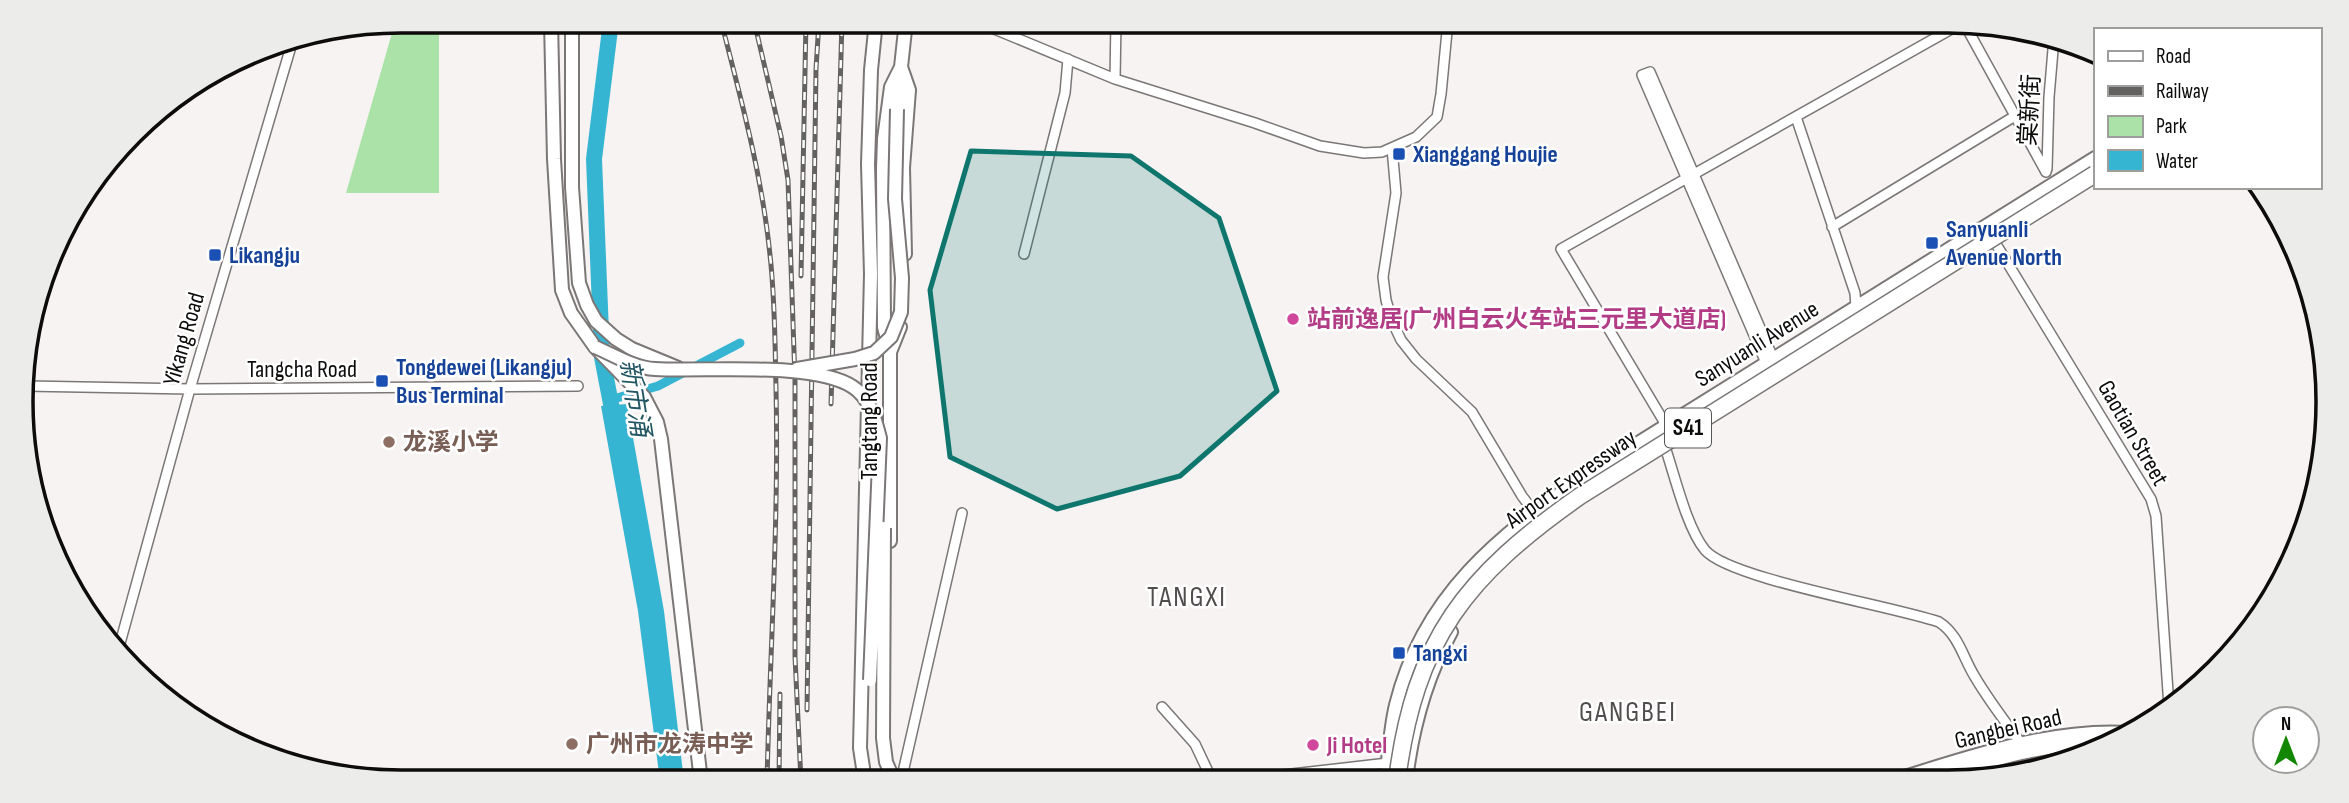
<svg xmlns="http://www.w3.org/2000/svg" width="2349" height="803" viewBox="0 0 2349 803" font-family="'Sofia Sans Condensed','Noto Sans SC',sans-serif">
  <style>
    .green { fill: #aae2a7 }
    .water { fill: #36b5d2 }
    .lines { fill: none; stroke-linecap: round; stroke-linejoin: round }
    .canal { stroke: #36b5d2; stroke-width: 9 }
    .river { stroke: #36b5d2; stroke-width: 16 }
    .street-casing { stroke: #7a7776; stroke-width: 12 }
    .secondary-casing { stroke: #7a7776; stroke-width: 16 }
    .street { stroke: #fff; stroke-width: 9 }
    .secondary { stroke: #fff; stroke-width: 12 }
    .rail-casing { stroke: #646261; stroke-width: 5 }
    .rail { stroke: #fff; stroke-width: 2.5; stroke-dasharray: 8; stroke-linecap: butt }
    .secondary-bridge-casing { stroke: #7a7776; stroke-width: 16; stroke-linecap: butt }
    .highway-bridge-casing { stroke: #7a7776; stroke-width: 19; stroke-linecap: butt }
    .secondary-bridge { stroke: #fff; stroke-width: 12 }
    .highway-bridge { stroke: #fff; stroke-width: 16 }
    .marked { fill: #0f766e; fill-opacity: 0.2; stroke: #0f766e; stroke-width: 5; stroke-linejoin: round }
    .transit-dot { fill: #1a4fb4; stroke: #fff; stroke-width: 2.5 }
    .hotel-dot { fill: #d1479c; stroke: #fff; stroke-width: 2.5 }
    .education-dot { fill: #8d6e63; stroke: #fff; stroke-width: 2.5 }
    .labels { text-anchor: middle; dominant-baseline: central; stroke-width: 5; stroke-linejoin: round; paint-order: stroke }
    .shield { fill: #fff; stroke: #565554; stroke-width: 2 }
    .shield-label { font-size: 23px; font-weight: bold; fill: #0d0c0b }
    .street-label { font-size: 24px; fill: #0d0c0b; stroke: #fff }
    .transit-label { font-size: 24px; font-weight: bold; fill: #164399; stroke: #fff; text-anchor: start }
    .hotel-label { font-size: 24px; font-weight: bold; fill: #b23c85; stroke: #fff; text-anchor: start }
    .education-label { font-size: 24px; font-weight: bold; fill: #785e54; stroke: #fff; text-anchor: start }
    .water-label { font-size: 26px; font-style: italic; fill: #235663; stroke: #fff }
    .quarter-label { font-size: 28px; letter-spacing: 2px; fill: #504d4c; stroke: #fff }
    .rim { fill: none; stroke: #0d0c0b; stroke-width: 3.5 }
  </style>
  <rect width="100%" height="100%" fill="#f7f3f2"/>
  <path class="green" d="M 392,33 L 439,33 L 439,193 L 346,193 Z"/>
  <path class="water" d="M 627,404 L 664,611 L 684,781 L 660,781 L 638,611 L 601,406 Z"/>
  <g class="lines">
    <path class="canal" d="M 610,400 L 658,386 L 740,343"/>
    <path class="river" d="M 611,21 L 594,159 L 602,357 L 615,425"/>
    <defs>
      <path id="street" d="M 975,21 L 1115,79 L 1255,123 L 1320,146 L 1364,153 L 1382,152 L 1416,137 L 1437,117 L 1441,94 L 1448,21
        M 1964,23 L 2046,172
        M 1115,79 L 1116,21
        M 1796,117 L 1855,293 L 1856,307
        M 1392,148 L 1396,193 L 1383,277 L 1386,300 L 1392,321 L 1401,340 L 1416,359 L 1472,412 L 1522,496 L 1534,512
        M 2047,169 L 2049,97 L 2054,38
        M 1832,227 L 2015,116
        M 1996,244 L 2151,499 L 2156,516 L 2169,707
        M 1024,254 L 1065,93 L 1068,59
        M 1766,363 L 1642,75 L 1650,72 L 1773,358
        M 26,386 L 190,389 L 578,386
        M 1666,425 L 1561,249 L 1962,23
        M 1666,450 C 1675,477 1687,528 1705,550 C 1729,579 1893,606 1939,622 C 1959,635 1963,658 1975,677 C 1989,701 2007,724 2023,746
        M 119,647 L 190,389 L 292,43
        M 1162,707 L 1195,744 L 1212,780
        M 1972,762 L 1979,779
        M 1260,780 L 1283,775 L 1388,763
        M 901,781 L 962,513"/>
      <path id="secondary" d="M 551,21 L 554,159 L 562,290 L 571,313 L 595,347 L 644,397 L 657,422 L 661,439 L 701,781
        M 572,21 L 572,187 L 579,283 L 587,305 L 596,321 L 616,339 L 632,349 L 678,368
        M 897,109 L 900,78
        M 905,254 L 903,168 L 909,90 L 901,67 L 906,21
        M 890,350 L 884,327 L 883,169 L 884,139 L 891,87 L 901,67
        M 890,541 L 890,352 L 900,327
        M 1898,779 C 1973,756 2051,728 2130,733
        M 1930,779 C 1991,760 2052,741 2116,742
        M 1386,780 C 1389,755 1390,730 1396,705 C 1423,596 1499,535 1587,475 L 2095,158
        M 1406,780 C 1412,729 1426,678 1451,632
        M 865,781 L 860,748 L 871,274 L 868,164 L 871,70 L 876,21"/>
    </defs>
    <use href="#street" class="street-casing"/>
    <use href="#secondary" class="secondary-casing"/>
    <use href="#street" class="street"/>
    <use href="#secondary" class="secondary"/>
    <defs>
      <path id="rail" d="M 721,21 C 741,99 762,175 770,255 C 775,299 775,343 776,388 C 779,519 770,650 767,781
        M 754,21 L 781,136 L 788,180 L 795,380 L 795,657 L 801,781
        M 801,276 L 806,21
        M 831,404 L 842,21
        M 807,710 L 816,69 L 819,21
        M 779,781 L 780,694"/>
    </defs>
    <use href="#rail" class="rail-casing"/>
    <use href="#rail" class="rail"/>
    <defs>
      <path id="secondary-bridge" d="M 595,347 C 614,355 634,368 655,369 C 705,372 813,361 853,387 C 870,398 875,419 880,438 L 870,680
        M 797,369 L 855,359 L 874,353 L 891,337 L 901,312 L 902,278 L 895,199 L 897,109
        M 884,528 L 883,738 L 886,762 L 894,781"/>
      <path id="highway-bridge" d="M 1397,780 C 1415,639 1466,576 1580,496 L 2095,174"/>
    </defs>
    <use href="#secondary-bridge" class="secondary-bridge-casing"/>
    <use href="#highway-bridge" class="highway-bridge-casing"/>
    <use href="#secondary-bridge" class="secondary-bridge"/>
    <use href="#highway-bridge" class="highway-bridge"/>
  </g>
  <path class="marked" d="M 971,151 L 1131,156 L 1219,218 L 1277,391 L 1180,476 L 1057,509 L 950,457 L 930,290 Z"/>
  <g class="transit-dot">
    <rect x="1392" y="147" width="14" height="14" rx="3.5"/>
    <rect x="1925" y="236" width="14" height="14" rx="3.5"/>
    <rect x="208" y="248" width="14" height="14" rx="3.5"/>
    <rect x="375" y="374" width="14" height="14" rx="3.5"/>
    <rect x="1392" y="646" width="14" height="14" rx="3.5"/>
  </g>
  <g class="hotel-dot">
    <circle cx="1293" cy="319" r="7"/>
    <circle cx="1313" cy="745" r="7"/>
  </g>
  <g class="education-dot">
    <circle cx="389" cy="442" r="7"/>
    <circle cx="572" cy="744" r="7"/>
  </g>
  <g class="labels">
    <rect class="shield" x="1665" y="408.5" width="46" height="39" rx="5"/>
    <g class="shield-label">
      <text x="1688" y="428">S41</text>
    </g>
    <g class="street-label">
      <text transform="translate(2030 110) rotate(-87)">棠新街</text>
      <text transform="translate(184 339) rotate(-74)">Yikang Road</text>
      <text transform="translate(1757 344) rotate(-32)">Sanyuanli Avenue</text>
      <text x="302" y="369">Tangcha Road</text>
      <text transform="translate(869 421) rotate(-90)">Tangtang Road</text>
      <text transform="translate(2133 433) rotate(60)">Gaotian Street</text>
      <text transform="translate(1571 479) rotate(-35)">Airport Expressway</text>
      <text transform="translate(2008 729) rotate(-13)">Gangbei Road</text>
    </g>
    <g class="transit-label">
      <text x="1413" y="154">Xianggang Houjie</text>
      <text x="1946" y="229">Sanyuanli<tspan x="1946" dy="28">Avenue North</tspan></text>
      <text x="229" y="255">Likangju</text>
      <text x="396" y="367">Tongdewei (Likangju)<tspan x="396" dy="28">Bus Terminal</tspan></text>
      <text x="1413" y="653">Tangxi</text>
    </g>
    <g class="hotel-label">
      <text x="1307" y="319">站前逸居(广州白云火车站三元里大道店)</text>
      <text x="1327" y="745">Ji Hotel</text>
    </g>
    <g class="education-label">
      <text x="403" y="442">龙溪小学</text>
      <text x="586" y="744">广州市龙涛中学</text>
    </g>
    <g class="water-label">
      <text transform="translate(634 398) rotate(81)">新市涌</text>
    </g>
    <g class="quarter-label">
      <text x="1187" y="597">TANGXI</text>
      <text x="1628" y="712">GANGBEI</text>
    </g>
  </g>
  <path d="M0 0H2349V803H0ZM401 33H1948A368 368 0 0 1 2316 401V402A368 368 0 0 1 1948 770H401A368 368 0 0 1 33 402V401A368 368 0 0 1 401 33Z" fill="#ececeb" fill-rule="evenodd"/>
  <path class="rim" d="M401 33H1948A368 368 0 0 1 2316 401V402A368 368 0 0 1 1948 770H401A368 368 0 0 1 33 402V401A368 368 0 0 1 401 33Z"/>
  <rect x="2094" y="28" width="228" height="161" fill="#ffffff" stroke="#9e9e9d" stroke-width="2"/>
  <rect x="2108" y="51" width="35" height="10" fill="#ffffff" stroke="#9e9e9d" stroke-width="2"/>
  <text x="2156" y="63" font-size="21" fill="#0d0c0b">Road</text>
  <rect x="2108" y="86" width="35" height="10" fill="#646261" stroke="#9e9e9d" stroke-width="2"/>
  <text x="2156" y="98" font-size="21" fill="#0d0c0b">Railway</text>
  <rect x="2108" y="116" width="35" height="21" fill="#aae2a7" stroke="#9e9e9d" stroke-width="2"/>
  <text x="2156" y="133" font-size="21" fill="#0d0c0b">Park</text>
  <rect x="2108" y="150" width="35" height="21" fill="#36b5d2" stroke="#9e9e9d" stroke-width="2"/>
  <text x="2156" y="168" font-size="21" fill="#0d0c0b">Water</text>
  <g transform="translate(2286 740)"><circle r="33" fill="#ffffff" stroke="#9e9e9d" stroke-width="2"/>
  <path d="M0-5L12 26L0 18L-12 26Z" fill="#138702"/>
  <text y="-10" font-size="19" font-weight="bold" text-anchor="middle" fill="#0d0c0b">N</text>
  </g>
</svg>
